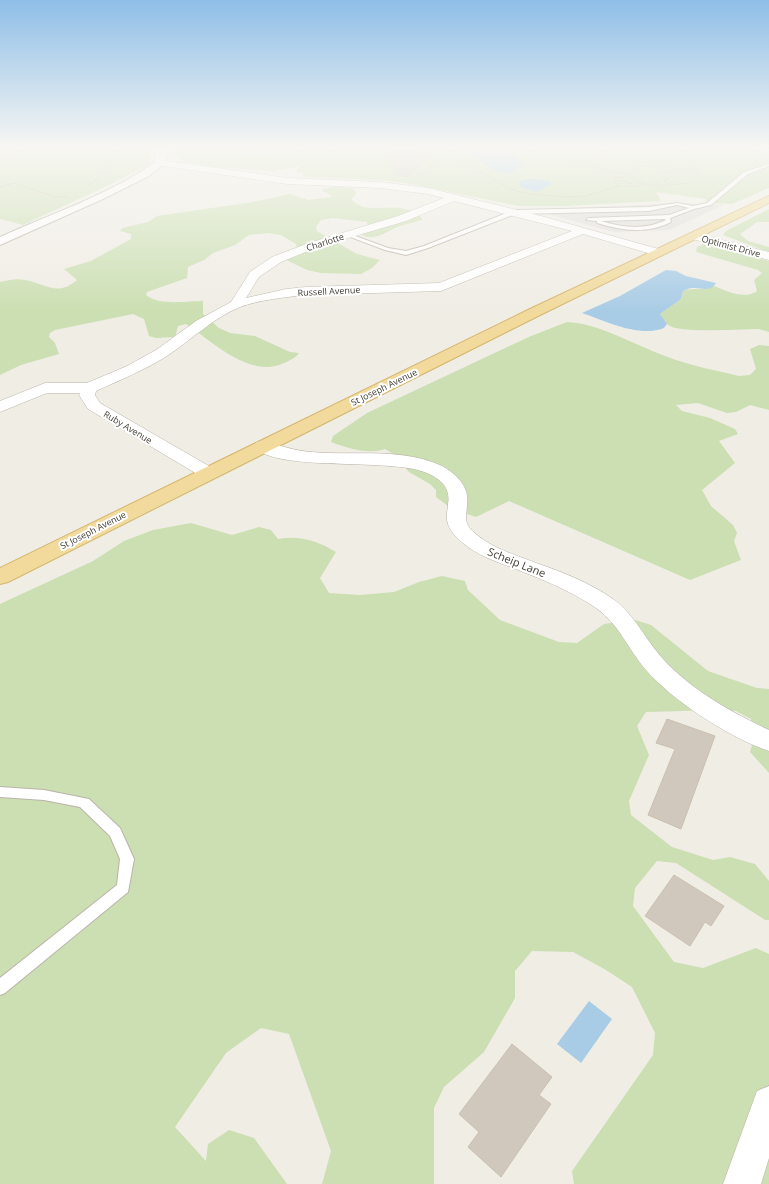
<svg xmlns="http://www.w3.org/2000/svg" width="769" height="1184" viewBox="0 0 769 1184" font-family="'Open Sans',sans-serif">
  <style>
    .green { fill: #cbdfb2 }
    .parking { fill: #e1dfdc }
    .water { fill: #a8cce6 }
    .building { fill: #d0c8bc; stroke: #cac0b0 }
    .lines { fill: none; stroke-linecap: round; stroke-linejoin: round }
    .service-casing { stroke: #bab4a9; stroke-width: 2 }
    .minor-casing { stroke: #bab4a9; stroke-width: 1 }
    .tertiary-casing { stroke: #bab4a9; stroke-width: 2 }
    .primary-casing { stroke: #d3b66f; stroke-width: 2 }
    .path { stroke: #baaf9c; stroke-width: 1; stroke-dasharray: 1 1; stroke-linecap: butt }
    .service { fill: #fff; fill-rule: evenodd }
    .minor { fill: #fff; fill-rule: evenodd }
    .tertiary { fill: #fff; fill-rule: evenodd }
    .primary { fill: #f1da9c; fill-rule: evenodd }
    .labels { text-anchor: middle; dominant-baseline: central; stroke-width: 4; stroke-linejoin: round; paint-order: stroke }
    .far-street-label { font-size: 9px; fill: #413d35; stroke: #fff }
    .street-label { font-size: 11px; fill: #413d35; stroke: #fff }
  </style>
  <rect width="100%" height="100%" fill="#f0ede5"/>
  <path class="green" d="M 0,147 L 151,147 L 152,154 L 148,165 L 113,183 L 23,225 L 0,219 Z
    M 171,147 L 258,147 L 261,150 L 248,155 C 256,155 304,150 309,147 L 747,147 L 763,153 L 769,153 L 769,188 L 732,204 L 707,203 L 706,199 L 656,192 L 661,201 L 565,206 L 519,206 L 411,184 L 381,180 L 304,177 L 303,173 L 295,171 L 301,166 L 275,171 L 204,166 L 186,162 L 177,157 Z
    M 335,187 L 353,188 L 356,194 L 351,199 C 366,215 386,204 405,209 C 412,210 417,214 422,218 L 422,220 C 415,222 407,224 400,226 C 388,230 376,242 362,235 L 362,232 L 368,227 L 367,222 L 333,218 L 321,220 L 316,227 L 317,231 L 357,254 L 380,260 L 372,268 L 361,274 L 321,273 L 307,270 L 276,255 L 297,247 L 296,244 L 281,235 L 268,233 L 249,235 L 235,245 L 213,253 L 204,260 L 188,267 L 187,278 L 147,292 L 146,295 C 159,306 187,301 203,301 L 203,314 L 219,328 L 230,333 L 255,336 L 290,352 L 299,353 C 296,358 290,360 284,363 C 250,379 213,342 186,324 L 178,326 L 175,337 L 156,338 L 149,336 L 144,319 L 133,314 L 55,330 L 50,333 L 49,337 L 55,343 L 59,354 L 21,365 L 0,375 L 0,282 C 8,280 17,278 25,280 C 47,284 57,297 77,280 L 64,269 L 91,261 L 131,239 L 131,234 L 120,231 L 122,228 L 148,222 L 157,216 L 253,202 L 290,194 L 308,200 L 331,197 L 331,195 L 323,191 L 323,189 Z
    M 769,209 L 769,222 L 757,222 L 740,234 L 748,241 L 769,247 L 769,252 L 723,235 L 726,231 Z
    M 704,244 L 769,261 L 769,332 L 759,329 C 738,329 691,333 672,327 C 666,325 663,319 660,314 L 681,299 L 683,291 C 694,287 703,291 714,286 C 726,291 745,300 757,291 L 754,280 L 762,273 L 758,270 L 696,252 L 697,247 Z
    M 567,322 C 598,323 635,345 665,356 C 688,365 714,370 739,376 L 750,375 L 756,369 L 750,349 L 759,345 L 769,346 L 769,410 L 750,405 L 736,412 L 727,413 L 698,403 L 676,405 L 682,411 L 710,418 L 735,429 L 738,434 L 719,441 L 735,463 L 702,490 L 711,506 L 733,525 L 737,533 L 734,541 L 741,560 L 690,580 L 509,501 L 476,517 L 452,509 L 436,497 L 436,490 L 430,484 L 409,472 L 395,455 L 385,449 C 368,455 347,448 331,442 L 333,436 L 367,413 L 531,336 Z
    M 191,523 L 232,535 L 259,527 L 271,530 L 278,539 C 299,535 318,541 336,552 L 320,578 L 329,593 L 360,595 L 394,592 L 419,582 L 442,576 L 465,581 L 468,590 L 500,620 L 559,642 L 577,643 L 604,624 L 635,620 L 651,625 L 708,671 L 757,688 L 769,689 L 769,773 L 750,752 L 754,738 L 751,719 L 736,711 L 720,710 L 646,712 L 637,726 L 649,755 L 629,801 L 631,815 L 672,847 L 713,860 L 730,857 L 755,864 L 769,881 L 769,920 L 765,920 L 676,863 L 657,861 L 635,888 L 633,906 L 674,962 L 703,968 L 756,948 L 769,954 L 769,1184 L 574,1184 L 572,1171 L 653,1055 L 655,1033 L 632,987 L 606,970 L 573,952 L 532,951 L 515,971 L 515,998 L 484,1052 L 444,1087 L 434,1108 L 434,1184 L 322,1184 L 331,1151 L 289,1034 L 261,1028 L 226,1053 L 175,1127 L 206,1161 L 208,1144 L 229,1130 L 254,1138 L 287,1184 L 0,1184 L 0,604 L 93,561 L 124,541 L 153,530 Z"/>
  <path class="parking" d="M 674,203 L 724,205 L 669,230 L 614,232 L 533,210 Z"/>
  <path class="water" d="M 258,147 L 309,147 C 304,150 255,155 246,155 L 260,150 Z
    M 490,150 L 510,152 L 521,161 L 520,164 L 523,166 C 519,167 516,171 512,172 C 497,178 478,157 464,152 Z
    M 531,179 L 548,181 L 552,184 L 537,192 L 522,188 L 519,183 L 523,180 Z
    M 666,270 L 676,271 L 686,276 L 716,283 C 710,293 701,287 692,288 C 689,288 686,290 683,291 L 681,299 L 660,314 L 667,324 L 664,328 C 639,338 606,321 582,313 L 620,296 Z
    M 589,1001 L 612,1019 L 581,1063 L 557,1044 Z"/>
  <path class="building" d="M 385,147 L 432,155 L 407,177 L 399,176 Z
    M 667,719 L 715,736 L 681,829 L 648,815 L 675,749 L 656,743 Z
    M 674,875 L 724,906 L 711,926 L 705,922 L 690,946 L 645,916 Z
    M 512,1044 L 552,1077 L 539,1095 L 551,1104 L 501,1177 L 468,1147 L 479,1132 L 459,1114 Z"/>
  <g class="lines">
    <defs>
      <path id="service" d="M 757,147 L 769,149 L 769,151 L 758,148 Z
        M 769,164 L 769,166 L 748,174 L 711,205 L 694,209 L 670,218 L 671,222 C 647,234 622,231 597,223 L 597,221 L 586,220 L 589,218 L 669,215 L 689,208 L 677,205 L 649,211 L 515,214 L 428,248 L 406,255 L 385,250 L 345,235 L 350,234 L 388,248 L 406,251 L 424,246 L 514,210 L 649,207 L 677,203 L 693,206 L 707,203 L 744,172 ZM 665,219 L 666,220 C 646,230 623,228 601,221 Z
        M 0,787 L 44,790 L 89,799 L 120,828 L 134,859 L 128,892 L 5,993 L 0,995 L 0,978 L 117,885 L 120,859 L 110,836 L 80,807 L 44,800 L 0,797 Z"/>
      <path id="minor" d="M 160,160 L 287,178 L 380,182 L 428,188 L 541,216 L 662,250 L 664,252 L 658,256 L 583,234 L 441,291 L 306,295 C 286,297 259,300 240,307 C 213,318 191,340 167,356 C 145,370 120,380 96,391 L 95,395 L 100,403 L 214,469 L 217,473 L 214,477 L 208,478 L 202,477 L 88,409 L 79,395 L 80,393 L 47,393 L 0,412 L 0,401 L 45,383 L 87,383 L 127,366 L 156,350 L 196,321 L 231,302 L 250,272 L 272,257 L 309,243 L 398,216 L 444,198 L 428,194 L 380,188 L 287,184 L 157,165 L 157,161 ZM 454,201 L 572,231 L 439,283 L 306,287 L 286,289 L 246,298 L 259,277 L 281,262 L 318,247 L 406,221 Z
        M 693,233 L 769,252 L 769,260 L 689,238 L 687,236 Z
        M 263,441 C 280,445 294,451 312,452 C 354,456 401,447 442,466 C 453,472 466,483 467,496 C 469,514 459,521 477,535 C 494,549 516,555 536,563 C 563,572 590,583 613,599 C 635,615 645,639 663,659 C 691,690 731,712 769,730 L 769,751 C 730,738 673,701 646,670 C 628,649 619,624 596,608 C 573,592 546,581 521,571 C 501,563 479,557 463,543 C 456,538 448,529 447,520 C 446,515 448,509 448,504 C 451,488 441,479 427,473 C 391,457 273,473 254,446 L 257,442 Z
        M 769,1086 L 769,1158 L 761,1184 L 723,1184 L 757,1091 Z"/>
      <path id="tertiary" d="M 156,147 L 166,147 L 167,154 L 165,163 L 149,176 L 103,199 L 0,245 L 0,237 C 51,214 111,194 155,162 Z"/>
      <path id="primary" d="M 769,196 L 769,203 L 538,316 L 8,582 L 0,584 L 0,568 L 528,310 Z"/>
    </defs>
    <use href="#service" class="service-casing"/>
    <use href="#minor" class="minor-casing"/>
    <use href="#tertiary" class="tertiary-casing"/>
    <use href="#primary" class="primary-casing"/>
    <path class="path" d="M 323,147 L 329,152 L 351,155 L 397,152 L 442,154 L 465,149 L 510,147
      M 518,147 L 618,173
      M 595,147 L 605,150 L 601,152 L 651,164
      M 601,147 L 606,149 L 604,150
      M 686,150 L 700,150 L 696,147
      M 390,155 L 403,159 L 425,159
      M 0,156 L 42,147
      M 432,159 L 435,160 L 442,154 L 472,163 L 481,172 L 499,183 L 516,191 L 531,194 L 565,197 L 586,196 L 618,186 L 614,180 L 615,175 L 618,173
      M 569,160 L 601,152
      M 618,173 L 627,174 L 642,166 L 648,166 L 677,157 L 686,151 L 684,147
      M 627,174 C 642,190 669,185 689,183
      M 417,176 L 425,173 L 435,160
      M 614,177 L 624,178
      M 614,179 L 632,184 L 624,179
      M 668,184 L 664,181 L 668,179 L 661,177 L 661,175 L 677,169 L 696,168 L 698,170 L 696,171 L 702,177
      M 618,186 L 636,186 L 643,184
      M 0,187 L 14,183 L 56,197 L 68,197
      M 87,188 L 101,174 L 118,147"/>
    <use href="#service" class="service"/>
    <use href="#minor" class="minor"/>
    <use href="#tertiary" class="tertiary"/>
    <use href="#primary" class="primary"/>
  </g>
  <linearGradient id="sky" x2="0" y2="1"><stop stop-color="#8ebee7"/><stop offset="0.47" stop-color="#f8f7f3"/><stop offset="1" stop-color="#f8f7f3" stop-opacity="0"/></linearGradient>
  <rect width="769" height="313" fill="url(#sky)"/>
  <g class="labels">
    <g class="far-street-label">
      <text transform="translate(325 242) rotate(-18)">Charlotte</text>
      <text transform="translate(731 246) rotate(15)">Optimist Drive</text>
      <text transform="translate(329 291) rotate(-3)">Russell Avenue</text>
      <text transform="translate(384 387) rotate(-26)">St Joseph Avenue</text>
      <text transform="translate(128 427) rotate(31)">Ruby Avenue</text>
      <text transform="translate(93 530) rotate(-27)">St Joseph Avenue</text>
    </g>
    <g class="street-label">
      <text transform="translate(517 562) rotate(22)">Scheip Lane</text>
    </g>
  </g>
</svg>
